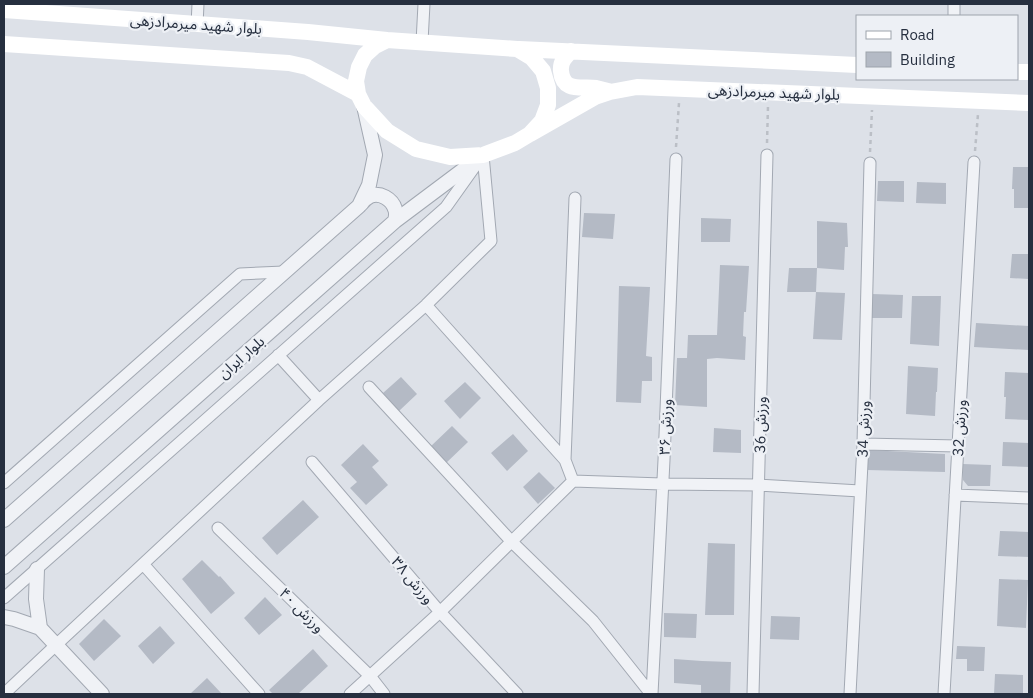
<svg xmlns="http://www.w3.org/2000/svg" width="1033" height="698" viewBox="0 0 1033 698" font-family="'IBM Plex Sans','Noto Sans Arabic',sans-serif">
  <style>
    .building { fill: #b4bac5 }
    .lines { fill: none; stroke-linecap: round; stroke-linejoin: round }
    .minor-casing { stroke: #a2a8b2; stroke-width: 13 }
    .tertiary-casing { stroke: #a2a8b2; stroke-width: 16 }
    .path { stroke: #bbbfc6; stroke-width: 2.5; stroke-dasharray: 4 4; stroke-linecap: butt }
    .minor { stroke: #f0f2f6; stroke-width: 11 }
    .tertiary { stroke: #f0f2f6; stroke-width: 14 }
    .secondary { stroke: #fff; stroke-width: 16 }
    .labels { text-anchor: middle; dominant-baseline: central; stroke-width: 4.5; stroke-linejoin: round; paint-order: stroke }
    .street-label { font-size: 15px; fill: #262f3f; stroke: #edf0f5 }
  </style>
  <rect width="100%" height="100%" fill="#dde1e8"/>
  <path class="building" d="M 1013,167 L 1029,167 L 1029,208 L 1014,208 L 1014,189 L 1012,189 Z
    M 878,181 L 904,181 L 904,202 L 877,201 Z
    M 917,182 L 946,183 L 946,204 L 916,203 Z
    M 584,213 L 615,214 L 613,239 L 582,237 Z
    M 701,218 L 731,219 L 730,242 L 701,242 Z
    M 817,221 L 847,223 L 848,247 L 845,247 L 844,270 L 817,268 L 816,292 L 845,293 L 842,340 L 813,339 L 816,292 L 787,292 L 789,268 L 817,268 Z
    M 1012,254 L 1029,254 L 1029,279 L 1010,278 Z
    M 720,265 L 749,266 L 746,312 L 744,312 L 743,336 L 746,337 L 745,360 L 717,358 L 707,359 L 707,407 L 675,405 L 677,358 L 687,358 L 688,335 L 717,335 Z
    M 619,286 L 650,287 L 646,356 L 652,357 L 652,381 L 642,381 L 641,403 L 616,402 Z
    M 872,294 L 903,295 L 902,318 L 871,318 Z
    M 912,296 L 941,296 L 939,346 L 910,344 Z
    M 976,323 L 1029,326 L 1029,350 L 974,347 Z
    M 908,366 L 938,368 L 937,392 L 936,392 L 935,416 L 906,414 Z
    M 1005,372 L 1029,373 L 1029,420 L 1005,419 L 1006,397 L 1004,397 Z
    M 401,377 L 417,394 L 399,411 L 383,393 Z
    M 465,382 L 481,398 L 460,419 L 444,401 Z
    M 452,426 L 468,442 L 445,464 L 430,447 Z
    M 714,428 L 741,430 L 741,453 L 713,452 Z
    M 513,434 L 528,451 L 507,471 L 491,453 Z
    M 1003,442 L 1029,443 L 1029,467 L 1002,466 Z
    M 363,444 L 379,461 L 372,467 L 388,485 L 366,505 L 350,488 L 357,482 L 341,465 Z
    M 868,450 L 945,454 L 945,472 L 867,470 Z
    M 963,464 L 991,465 L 990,486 L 968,486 L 963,480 Z
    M 539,472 L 555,488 L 538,504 L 523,487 Z
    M 303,500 L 319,517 L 277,555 L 262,538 Z
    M 1000,531 L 1029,532 L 1029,557 L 998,556 Z
    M 708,543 L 735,544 L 734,615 L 705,615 Z
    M 202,560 L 219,577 L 220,576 L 235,593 L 211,614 L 182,579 Z
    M 999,579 L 1028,580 L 1026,628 L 997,626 Z
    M 265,597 L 282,615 L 259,635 L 244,618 Z
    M 664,613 L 697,614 L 696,638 L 664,637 Z
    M 771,616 L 800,617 L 799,640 L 770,639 Z
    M 104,619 L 121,636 L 94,661 L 79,644 Z
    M 160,626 L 175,643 L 153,664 L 138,646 Z
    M 957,646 L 985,647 L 984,671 L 967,671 L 967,659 L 956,659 Z
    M 313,649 L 328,666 L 298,694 L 273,694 L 269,690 Z
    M 674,659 L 702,661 L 731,662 L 730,694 L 701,694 L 701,685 L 674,683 Z
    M 995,674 L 1023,675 L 1023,694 L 994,694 Z
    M 207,678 L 222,694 L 190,694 Z"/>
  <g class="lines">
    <defs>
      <path id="minor" d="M 954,16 L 954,4
        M 197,25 L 198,4
        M 422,42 L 424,4
        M 426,305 L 565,460 L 573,481
        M 278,355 L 319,400
        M 369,387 L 512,542 L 593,621 L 651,694
        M 863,444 L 958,446
        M 565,460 L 575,198
        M 312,462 L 440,612 L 517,694
        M 4,483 L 240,274 L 284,272
        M 955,495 L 1029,498
        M 218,528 L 370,676 L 384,694
        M 143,564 L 259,694
        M 4,598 L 446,207 L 478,162
        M 4,694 L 56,645 L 319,400 L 426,305 L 491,241 L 483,155
        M 350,694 L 440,612 L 573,481 L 662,484 L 758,485 L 860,491
        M 652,694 L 664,460 L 676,159
        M 753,694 L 767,155
        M 850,694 L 863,444 L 870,163
        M 944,694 L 974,162"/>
      <path id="tertiary" d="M 361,204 C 363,201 366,198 370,196 C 380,192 392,199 395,209 C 397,213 396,217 395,221
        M 4,520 L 359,206 L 369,185 L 375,155 L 364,106
        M 4,567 L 395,221 L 483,155
        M 37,569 L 36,599 L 40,628
        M 4,617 L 14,619 L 40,628 L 102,694"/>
    </defs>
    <use href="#minor" class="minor-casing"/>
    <use href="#tertiary" class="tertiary-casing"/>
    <path class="path" d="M 767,143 L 768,106
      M 676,147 L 679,103
      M 975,151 L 978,114
      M 870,152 L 872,110"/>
    <use href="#minor" class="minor"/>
    <use href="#tertiary" class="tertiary"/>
    <path class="secondary" d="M 4,10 L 308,32 L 387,40
      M 387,40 L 517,49 L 532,58 L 543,71 L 548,88 L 548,105 L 542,121 L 530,134 L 515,143 L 483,155 L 450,157 L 416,149 L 387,131 L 364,106 L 358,94 L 356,81 L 359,67 L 365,55 L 375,46 Z
      M 4,44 L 289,63 L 307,67 L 358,94
      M 519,49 L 857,65
      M 571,51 C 565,57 560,62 561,71 C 563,93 582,86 596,88 C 600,89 604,90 608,91
      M 1017,72 L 1029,72
      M 530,134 L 595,97 L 610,92 L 637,87 L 1029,103"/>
  </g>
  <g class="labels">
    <g class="street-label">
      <text transform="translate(196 24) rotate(4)">بلوار شهید میرمرادزهی</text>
      <text transform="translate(774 92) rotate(2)">بلوار شهید میرمرادزهی</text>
      <text transform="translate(241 357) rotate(-41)">بلوار ایران</text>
      <text transform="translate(760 425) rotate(-89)">ورزش 36</text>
      <text transform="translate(665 427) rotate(-88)">ورزش ۳۶</text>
      <text transform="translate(959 428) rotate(-87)">ورزش 32</text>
      <text transform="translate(863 429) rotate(-88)">ورزش 34</text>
      <text transform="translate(413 580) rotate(50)">ورزش ۳۸</text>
      <text transform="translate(302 610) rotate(45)">ورزش ۴۰</text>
    </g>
  </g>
  <rect width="1033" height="698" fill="none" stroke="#262f3f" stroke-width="10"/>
  <rect x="856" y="15" width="162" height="65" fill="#edf0f5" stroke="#9da3ac"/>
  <rect x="866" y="31" width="25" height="8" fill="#ffffff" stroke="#9da3ac"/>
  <text x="900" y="40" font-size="15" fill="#262f3f">Road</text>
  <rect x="866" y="52" width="25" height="15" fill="#b4bac5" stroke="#9da3ac"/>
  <text x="900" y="65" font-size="15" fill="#262f3f">Building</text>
</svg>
